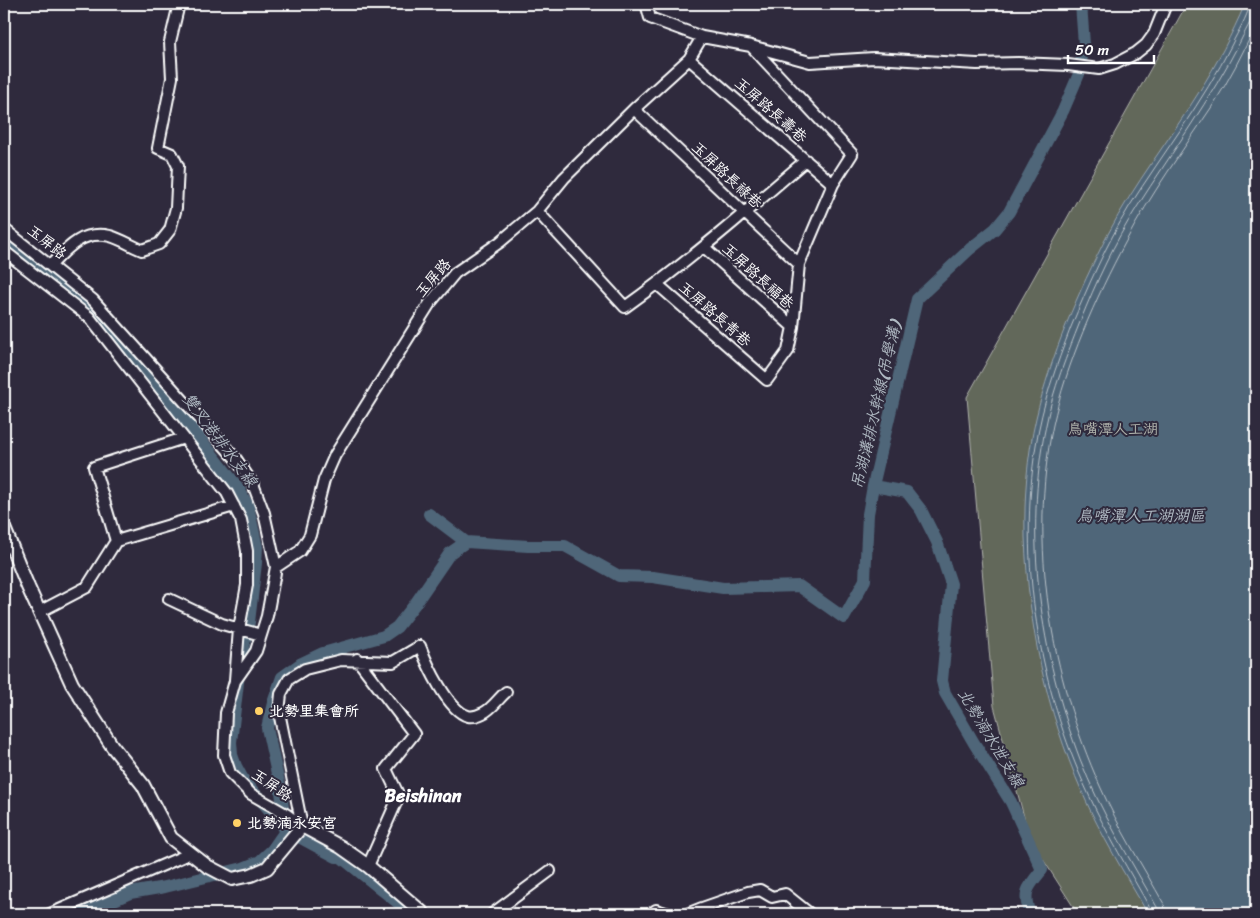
<svg xmlns="http://www.w3.org/2000/svg" width="1260" height="918" viewBox="0 0 1260 918" font-family="Sriracha,'LXGW WenKai TC',sans-serif">
  <style>
    .green { fill: #62675a; stroke: #b0b3ac }
    .water { fill: #4f6679; stroke: #95a3af }
    .lines { fill: none; stroke-linecap: round; stroke-linejoin: round }
    .shore { stroke: #b9c2c9; stroke-width: 1 }
    .canal { stroke: #4f6679; stroke-width: 12 }
    .minor-casing { stroke: #fff; stroke-width: 14 }
    .tertiary-casing { stroke: #fff; stroke-width: 16 }
    .minor { stroke: #2f2a3d; stroke-width: 10 }
    .tertiary { stroke: #2f2a3d; stroke-width: 12 }
    .poi-dot { fill: #ffd166; stroke: #2f2a3d; stroke-width: 2 }
    .labels { text-anchor: middle; dominant-baseline: central; stroke-width: 4; stroke-linejoin: round; paint-order: stroke }
    .street-label { font-size: 15px; fill: #fff; stroke: #2f2a3d }
    .park-label { font-size: 15px; fill: #b0b3ac; stroke: #2f2a3d }
    .poi-label { font-size: 15px; font-weight: bold; fill: #fff; stroke: #2f2a3d; text-anchor: start }
    .water-label { font-size: 16px; font-style: italic; fill: #b0bac3; stroke: #2f2a3d }
    .quarter-label { font-size: 18px; font-weight: bold; fill: #fff; stroke: #2f2a3d }
  </style>
  <rect width="100%" height="100%" fill="#2f2a3d"/>
  <filter id="ink" filterUnits="userSpaceOnUse"><feTurbulence type="fractalNoise" baseFrequency=".02" numOctaves="2"/><feDisplacementMap in="SourceGraphic" scale="10" xChannelSelector="R" yChannelSelector="G"/><feConvolveMatrix kernelMatrix="1 2 1 2 8 2 1 2 1" color-interpolation-filters="sRGB"/></filter>
  <g filter="url(#ink)">
    <path class="green" d="M 1185,4 L 1256,4 L 1256,914 L 1078,914 L 1030,839 L 994,706 L 967,397 L 1184,9 Z"/>
    <path class="water" d="M 1245,4 L 1256,4 L 1256,914 L 1148,914 C 1125,874 1100,834 1082,792 C 1046,709 1028,627 1025,537 C 1024,497 1027,457 1036,418 C 1051,355 1078,292 1108,234 C 1134,184 1170,139 1199,92 C 1217,63 1232,34 1245,4 Z"/>
    <g class="lines">
      <path class="shore" d="M 1152,914 L 1151,910 C 1130,872 1106,833 1088,793 C 1039,688 1017,560 1036,445 C 1042,405 1056,366 1071,327 C 1088,286 1106,245 1129,207 C 1163,153 1203,102 1232,44 C 1238,31 1247,18 1250,4
        M 1158,914 L 1157,907 C 1130,859 1100,811 1080,759 C 1040,654 1023,535 1046,425 C 1053,389 1067,355 1080,322 C 1096,282 1114,243 1137,207 C 1172,152 1211,99 1241,40 C 1246,29 1255,16 1256,4
        M 1166,914 L 1164,904 C 1142,865 1118,827 1100,786 C 1051,677 1028,543 1053,425 C 1066,365 1096,297 1125,243 C 1150,195 1183,150 1213,105 C 1229,80 1243,53 1256,25"/>
      <path class="canal" d="M 4,239 L 67,286 L 99,317 L 184,418 L 239,489 L 248,506 L 257,547 L 256,563 L 249,622 L 241,657 L 231,742 L 232,755 L 236,766 L 243,779 L 286,830 L 336,857 L 341,857 L 412,914
        M 873,486 L 907,492 L 921,510 L 937,542 L 951,584 L 942,681 L 945,693 L 974,743 L 1011,802 L 1042,870 C 1028,887 1022,892 1030,914
        M 429,514 L 466,542 L 528,546 L 565,546 L 619,576 L 653,577 L 723,588 L 799,586 L 844,618 L 865,580 L 868,514 L 873,486 L 917,299 L 970,249 L 995,229 L 1009,212 L 1063,111 L 1079,74 L 1084,44 L 1081,4
        M 83,914 L 130,893 L 165,887 L 243,868 L 260,861 L 272,850 L 286,830 L 281,792 L 267,728 L 273,703 L 282,677 L 300,664 L 323,653 L 384,636 L 397,627 L 415,604 L 450,553 L 466,542"/>
      <defs>
        <path id="minor" d="M 650,4 L 647,7 L 650,18 L 702,37 L 751,46 L 810,62 L 874,58 L 977,64 L 1018,63 L 1068,65 L 1099,69 L 1115,64 L 1136,53 L 1146,45 L 1154,34 L 1166,4
          M 689,59 L 833,184
          M 634,109 L 799,264
          M 537,211 L 625,307 C 688,262 747,211 806,160
          M 4,229 L 93,300 L 236,459 L 253,484 L 264,513 L 276,567 L 267,616 L 256,651 L 235,681 L 226,713 L 224,755 L 230,773 L 251,794 L 286,814 L 302,826
          M 704,247 L 793,327
          M 4,251 L 89,317 L 227,493 L 241,520 L 247,551 L 247,585 L 239,629 L 235,680
          M 51,265 C 68,247 83,230 110,236 C 121,239 132,246 142,250 L 159,244 L 170,230 L 176,208 L 178,166 L 172,154 L 158,148 L 172,78 L 170,42 L 179,4
          M 657,284 L 767,380 L 788,351 L 793,327 L 799,264 L 833,184 L 852,154 L 751,46
          M 116,541 L 234,506
          M 276,567 L 300,551 L 310,535 L 324,480 L 335,455 L 430,303 L 455,273 L 500,242 L 537,211 L 564,178 L 634,109 L 689,59 L 702,37
          M 169,599 L 222,624 L 261,635
          M 39,612 L 87,587 L 116,541 L 94,467 L 184,438
          M 357,659 L 414,734 L 386,769 L 399,796 L 368,866
          M 302,826 L 279,712 L 281,694 L 289,679 L 305,669 L 341,660 L 393,662 L 420,646 C 427,664 448,711 468,716 C 472,717 479,715 483,713 C 491,710 499,698 506,692
          M 702,908 L 748,892 L 760,890 L 772,897 L 785,894 L 810,914
          M 50,914 L 191,853
          M 492,914 L 550,871
          M 651,914 L 656,910 L 669,914
          M 687,914 L 702,908 L 704,913"/>
        <path id="tertiary" d="M 4,528 L 28,587 L 72,684 L 112,746 L 143,785 L 171,838 L 207,866 L 232,879 L 251,875 L 267,868 L 302,826 L 341,847 L 368,866 L 424,914"/>
      </defs>
      <use href="#minor" class="minor-casing"/>
      <use href="#tertiary" class="tertiary-casing"/>
      <use href="#minor" class="minor"/>
      <use href="#tertiary" class="tertiary"/>
    </g>
  </g>
  <g class="poi-dot">
    <circle cx="259" cy="711" r="5"/>
    <circle cx="237" cy="823" r="5"/>
  </g>
  <g class="labels">
    <g class="street-label">
      <text transform="translate(771 110) rotate(41)">玉屏路長壽巷</text>
      <text transform="translate(727 175) rotate(43)">玉屏路長祿巷</text>
      <text transform="translate(47 242) rotate(38)">玉屏路</text>
      <text transform="translate(758 276) rotate(42)">玉屏路長福巷</text>
      <text transform="translate(433 278) rotate(-49)">玉屏路</text>
      <text transform="translate(715 314) rotate(41)">玉屏路長青巷</text>
      <text transform="translate(272 785) rotate(34)">玉屏路</text>
    </g>
    <g class="park-label">
      <text x="1113" y="429">鳥嘴潭人工湖</text>
    </g>
    <g class="poi-label">
      <text x="269" y="711">北勢里集會所</text>
      <text x="247" y="823">北勢湳永安宮</text>
    </g>
    <g class="water-label">
      <text transform="translate(876 405) rotate(-77)">吊湖溝排水幹線(吊學溝)</text>
      <text transform="translate(220 440) rotate(53)">雙叉港排水支線</text>
      <text x="1141" y="515">鳥嘴潭人工湖湖區</text>
      <text transform="translate(991 738) rotate(59)">北勢湳水泄支線</text>
    </g>
    <g class="quarter-label">
      <text x="423" y="796">Beishinan</text>
    </g>
  </g>
  <rect width="1260" height="918" fill="none" stroke="#2f2a3d" stroke-width="20"/>
  <rect x="10" y="10" width="1240" height="898" fill="none" stroke="#fff" stroke-width="2" filter="url(#ink)"/>
  <path d="M1068 55v8h86v-8" fill="none" stroke="#ffffff" stroke-width="2.5"/>
  <text x="1075" y="55" font-size="15" fill="#ffffff" stroke="#2f2a3d" stroke-width="4" paint-order="stroke">50 m</text>
</svg>
